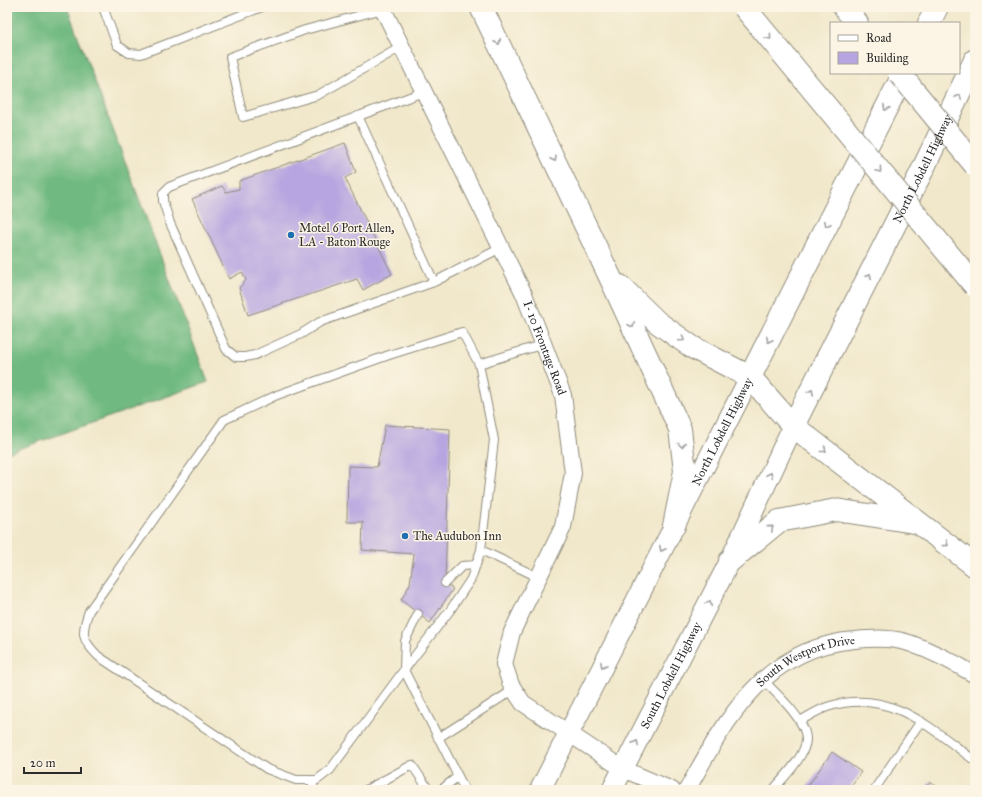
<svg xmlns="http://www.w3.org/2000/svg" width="982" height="797" viewBox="0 0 982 797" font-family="'IM FELL Great Primer',serif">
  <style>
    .forest { fill: #70b980; stroke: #4e7256 }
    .building { fill: #b6a5e0 }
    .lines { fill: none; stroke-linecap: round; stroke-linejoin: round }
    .service-casing { stroke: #8e8a7b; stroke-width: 10 }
    .minor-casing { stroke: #8e8a7b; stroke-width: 18 }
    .tertiary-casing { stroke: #8e8a7b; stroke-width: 22 }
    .trunk-casing { stroke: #8e8a7b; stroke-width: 24 }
    .motorway-casing { stroke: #8e8a7b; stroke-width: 24 }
    .service { stroke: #fff; stroke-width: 8 }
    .minor { stroke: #fff; stroke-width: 16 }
    .tertiary { stroke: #fff; stroke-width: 20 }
    .trunk { stroke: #fff; stroke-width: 22 }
    .motorway { stroke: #fff; stroke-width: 22 }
    .motorway-bridge-casing { stroke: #8e8a7b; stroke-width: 24; stroke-linecap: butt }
    .motorway-bridge { stroke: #fff; stroke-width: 22 }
    .oneway { stroke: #a0a0a0 }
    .poi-dot { fill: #1f6fb2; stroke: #fcf5e5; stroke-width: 1.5 }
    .labels { text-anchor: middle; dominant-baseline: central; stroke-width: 3; stroke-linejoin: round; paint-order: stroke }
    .street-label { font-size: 12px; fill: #2b2b2b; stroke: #fcf5e5 }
    .poi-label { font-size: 12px; fill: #2b2b2b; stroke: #fcf5e5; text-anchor: start }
  </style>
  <rect width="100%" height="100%" fill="#fcf5e5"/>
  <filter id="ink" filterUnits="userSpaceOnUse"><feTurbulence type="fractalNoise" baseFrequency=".025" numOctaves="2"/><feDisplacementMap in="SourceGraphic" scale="8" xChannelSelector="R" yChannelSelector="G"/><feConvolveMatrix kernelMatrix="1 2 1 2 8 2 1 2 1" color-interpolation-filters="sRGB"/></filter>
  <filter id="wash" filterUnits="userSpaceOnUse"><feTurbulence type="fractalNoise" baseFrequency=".012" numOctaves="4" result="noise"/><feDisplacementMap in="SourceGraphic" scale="16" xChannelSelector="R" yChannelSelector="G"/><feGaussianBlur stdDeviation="0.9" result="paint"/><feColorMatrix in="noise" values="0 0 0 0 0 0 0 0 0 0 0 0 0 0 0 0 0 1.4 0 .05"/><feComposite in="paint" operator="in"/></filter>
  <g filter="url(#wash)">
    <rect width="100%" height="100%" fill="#f1e8cb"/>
    <path class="forest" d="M 7,7 L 67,7 L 208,382 L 7,453 Z"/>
    <g id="blocks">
      <path class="building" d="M 345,143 L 356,172 L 345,178 L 392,274 L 363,290 L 357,279 L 248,315 L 239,288 L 246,280 L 242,272 L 229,279 L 192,199 L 222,186 L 226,192 L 239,189 L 239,181 Z
        M 385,425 L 450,429 L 445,583 L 453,589 L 430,623 L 401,600 L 410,584 L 414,554 L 362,550 L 363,522 L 347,522 L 348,466 L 377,467 Z
        M 832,752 L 861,772 L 848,790 L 805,790 Z
        M 930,782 L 942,790 L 924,790 Z"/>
    </g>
  </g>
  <g filter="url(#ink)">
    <use href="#blocks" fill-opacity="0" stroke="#8e8a7b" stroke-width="1"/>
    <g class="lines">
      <defs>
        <path id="service" d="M 103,7 L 117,45 L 129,53 L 141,54 L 262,7
          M 383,9 L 305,30 L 230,57 L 243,117 L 318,95 L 401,47
          M 423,92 L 169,187 L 163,193 L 163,201 L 170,223 L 226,349 L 236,357 L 245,357 L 255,355 L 301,334 L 320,322 L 434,282 L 501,248
          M 358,116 L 434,282
          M 479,364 L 462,332 L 389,355 L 277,395 L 224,420 L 89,611 C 81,633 81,639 98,656 L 267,769 L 296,780 L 317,780 L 330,770 L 404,670 L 451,609 L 471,579 L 481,550
          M 538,577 L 481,550 L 494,440 L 479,364 L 544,344
          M 445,583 L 462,566 L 476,565
          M 418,614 L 405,641 L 404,670 L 465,790
          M 763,680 C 776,693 806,720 806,739 C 806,756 783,778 773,790
          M 800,721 C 809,716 818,710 827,707 C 889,687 929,727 974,760
          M 438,738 L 513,690
          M 312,780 L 314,790
          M 366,790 L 412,765 L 429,790
          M 441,790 L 457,777
          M 874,790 L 921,721"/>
        <g id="minor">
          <path id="s1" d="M 382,7 L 524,294 L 563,395 L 573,473 L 563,527 L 512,632 L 504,664 L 511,685 L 523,703 L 623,769 L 672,790"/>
          <path id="s2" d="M 687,790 C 726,719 765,647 855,640 C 874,638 894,637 912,644 C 934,652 955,663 975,675"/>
        </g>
        <g id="tertiary">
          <path id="s3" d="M 540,790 L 750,377"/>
          <path id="s4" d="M 612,790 L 730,561 L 793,426"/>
        </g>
        <g id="trunk">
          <path d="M 929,23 L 937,7"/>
          <path d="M 750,377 L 904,73"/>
          <path id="s5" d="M 793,426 L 921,173 L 975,60"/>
        </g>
        <path id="motorway" d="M 481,7 L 610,277 L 680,429 L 685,471 L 674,526
          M 844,7 L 857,23
          M 620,286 L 657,322 L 692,347 L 750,377 L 793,426 L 975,566
          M 730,561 L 779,521 L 836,510 L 914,522"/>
      </defs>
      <use href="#service" class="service-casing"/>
      <use href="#minor" class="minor-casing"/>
      <use href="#tertiary" class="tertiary-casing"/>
      <use href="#trunk" class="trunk-casing"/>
      <use href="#motorway" class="motorway-casing"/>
      <use href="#service" class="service"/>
      <use href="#minor" class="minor"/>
      <use href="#tertiary" class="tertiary"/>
      <use href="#trunk" class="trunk"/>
      <use href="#motorway" class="motorway"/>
      <defs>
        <path id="motorway-bridge" d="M 744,7 L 975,286
          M 899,73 L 975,165"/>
      </defs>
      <use href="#motorway-bridge" class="motorway-bridge-casing"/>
      <use href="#motorway-bridge" class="motorway-bridge"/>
    </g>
    <defs><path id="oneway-chevron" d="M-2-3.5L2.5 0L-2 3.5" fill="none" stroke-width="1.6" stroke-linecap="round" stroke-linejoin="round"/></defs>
    <g class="oneway">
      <use href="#oneway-chevron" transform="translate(769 37) rotate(50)"/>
      <use href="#oneway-chevron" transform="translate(498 42) rotate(64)"/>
      <use href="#oneway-chevron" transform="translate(959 97) rotate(-65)"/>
      <use href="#oneway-chevron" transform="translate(886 108) rotate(117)"/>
      <use href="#oneway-chevron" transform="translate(554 159) rotate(64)"/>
      <use href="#oneway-chevron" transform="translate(879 170) rotate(50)"/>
      <use href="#oneway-chevron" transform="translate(827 224) rotate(117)"/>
      <use href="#oneway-chevron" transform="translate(869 276) rotate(-63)"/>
      <use href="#oneway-chevron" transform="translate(632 325) rotate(65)"/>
      <use href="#oneway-chevron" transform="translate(682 339) rotate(35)"/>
      <use href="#oneway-chevron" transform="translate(769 340) rotate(117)"/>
      <use href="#oneway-chevron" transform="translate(811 392) rotate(-63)"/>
      <use href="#oneway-chevron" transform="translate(682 445) rotate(83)"/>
      <use href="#oneway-chevron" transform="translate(824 450) rotate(38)"/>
      <use href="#oneway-chevron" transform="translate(770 475) rotate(-65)"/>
      <use href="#oneway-chevron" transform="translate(771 528) rotate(-40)"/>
      <use href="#oneway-chevron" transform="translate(946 544) rotate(37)"/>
      <use href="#oneway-chevron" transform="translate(662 549) rotate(117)"/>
      <use href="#oneway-chevron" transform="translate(709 603) rotate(-63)"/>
      <use href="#oneway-chevron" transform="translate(603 665) rotate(117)"/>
      <use href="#oneway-chevron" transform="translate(636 743) rotate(-63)"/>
    </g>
  </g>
  <g class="poi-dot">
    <circle cx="291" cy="235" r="4"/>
    <circle cx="405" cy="536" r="4"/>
  </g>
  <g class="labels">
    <g class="street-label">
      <text stroke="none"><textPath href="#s5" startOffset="288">North Lobdell Highway</textPath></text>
      <text stroke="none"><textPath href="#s1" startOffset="378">I- 10 Frontage Road</textPath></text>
      <text stroke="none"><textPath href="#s3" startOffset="402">North Lobdell Highway</textPath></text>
      <text stroke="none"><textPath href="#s2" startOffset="182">South Westport Drive</textPath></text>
      <text stroke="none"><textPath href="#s4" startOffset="129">South Lobdell Highway</textPath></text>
    </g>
    <g class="poi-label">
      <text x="299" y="228">Motel 6 Port Allen,<tspan x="299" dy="14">LA - Baton Rouge</tspan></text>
      <text x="413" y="536">The Audubon Inn</text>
    </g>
  </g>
  <rect width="982" height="797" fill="none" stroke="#fcf5e5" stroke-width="24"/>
  <rect x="830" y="22" width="130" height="52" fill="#fcf5e5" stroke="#a8a49b"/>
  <rect x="838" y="35" width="20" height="6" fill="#ffffff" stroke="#a8a49b"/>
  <text x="866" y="42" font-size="12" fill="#2b2b2b">Road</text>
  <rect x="838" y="52" width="20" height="12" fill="#b6a5e0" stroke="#a8a49b"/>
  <text x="866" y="62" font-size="12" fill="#2b2b2b">Building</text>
  <path d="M24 767v6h57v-6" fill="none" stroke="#2b2b2b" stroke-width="2"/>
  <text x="30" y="767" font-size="12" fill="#2b2b2b" stroke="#fcf5e5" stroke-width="3" paint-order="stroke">20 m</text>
</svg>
